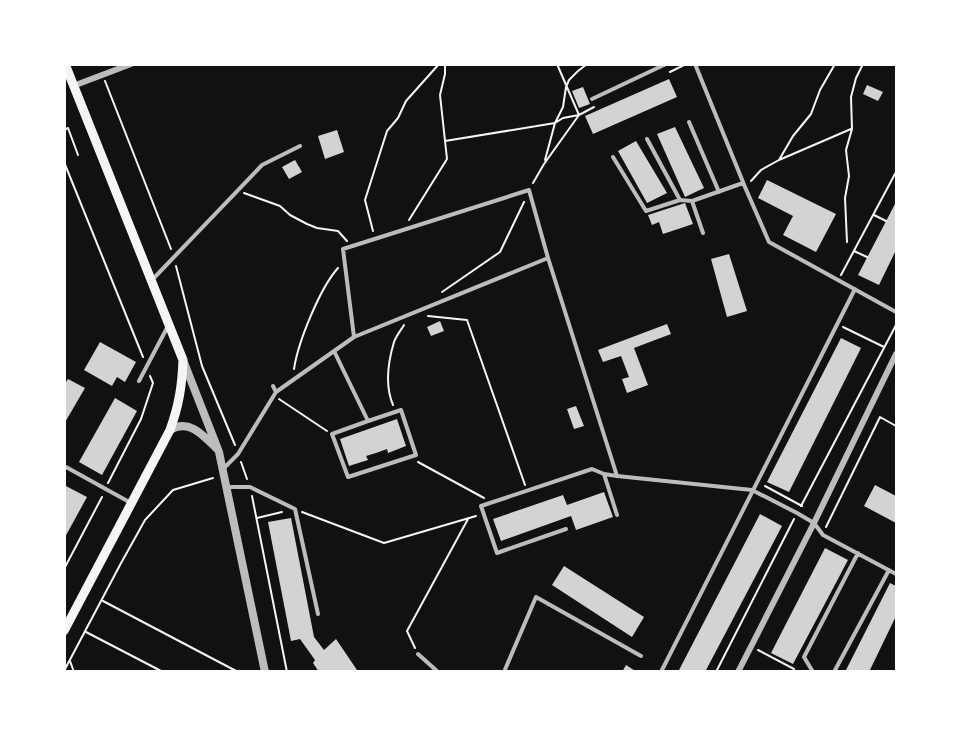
<svg xmlns="http://www.w3.org/2000/svg" width="961" height="736" viewBox="0 0 961 736" font-family="Georgia,serif">
  <style>
    .building { fill: #d3d3d3 }
    .lines { fill: none; stroke-linecap: round; stroke-linejoin: round }
    .path { stroke: #f5f5f5; stroke-width: 2 }
    .service { stroke: #bcbcbc; stroke-width: 4 }
    .minor { stroke: #bcbcbc; stroke-width: 6 }
    .tertiary { stroke: #bcbcbc; stroke-width: 8 }
    .secondary { stroke: #f5f5f5; stroke-width: 9 }
  </style>
  <rect width="100%" height="100%" fill="#111"/>
  <path class="building" d="M 669,79 L 677,97 L 593,134 L 585,116 Z
    M 867,85 L 883,92 L 878,101 L 863,94 Z
    M 583,87 L 590,104 L 579,108 L 572,91 Z
    M 675,127 L 704,188 L 685,197 L 657,134 Z
    M 337,130 L 344,152 L 325,159 L 318,136 Z
    M 636,141 L 667,193 L 647,203 L 618,151 Z
    M 295,160 L 302,172 L 289,179 L 282,167 Z
    M 767,180 L 836,214 L 816,252 L 783,235 L 793,216 L 758,198 Z
    M 896,202 L 896,250 L 879,285 L 858,275 Z
    M 685,203 L 693,224 L 663,234 L 659,222 L 652,225 L 648,215 Z
    M 729,254 L 747,311 L 727,317 L 711,259 Z
    M 440,321 L 444,331 L 431,336 L 427,327 Z
    M 667,324 L 671,334 L 634,348 L 648,385 L 627,393 L 622,379 L 629,377 L 621,356 L 603,362 L 598,350 Z
    M 841,338 L 861,348 L 789,492 L 767,482 Z
    M 100,342 L 136,362 L 125,382 L 117,377 L 112,386 L 84,370 Z
    M 68,379 L 85,388 L 64,424 L 64,385 Z
    M 115,398 L 137,411 L 102,475 L 79,462 Z
    M 576,406 L 584,426 L 574,429 L 567,409 Z
    M 397,419 L 406,446 L 388,453 L 387,449 L 376,453 L 366,456 L 368,460 L 349,466 L 340,439 Z
    M 64,485 L 87,497 L 64,539 Z
    M 875,485 L 896,496 L 896,523 L 864,506 Z
    M 604,492 L 613,517 L 576,530 L 571,516 L 501,541 L 493,519 L 563,495 L 567,505 Z
    M 760,514 L 782,526 L 705,672 L 678,672 Z
    M 291,518 L 314,637 L 324,650 L 336,639 L 357,670 L 356,672 L 319,672 L 313,663 L 315,660 L 300,639 L 291,641 L 268,522 Z
    M 825,548 L 848,560 L 793,664 L 771,653 Z
    M 564,566 L 644,617 L 632,637 L 552,585 Z
    M 890,583 L 896,586 L 896,616 L 869,672 L 845,672 Z
    M 626,665 L 637,672 L 622,672 Z"/>
  <g class="lines">
    <path class="path" d="M 670,72 L 686,64
      M 105,81 L 171,249
      M 64,130 L 68,128 L 78,155
      M 445,141 L 555,123 L 563,118 L 579,115 L 557,64
      M 545,160 L 555,123 L 563,107 L 566,87 L 569,80 L 578,71 L 587,64
      M 779,160 L 851,129
      M 64,162 L 143,357
      M 751,181 L 761,170 L 779,160 L 793,136 L 811,114 L 820,90 L 835,64
      M 533,183 L 544,164 L 579,115 L 594,107
      M 244,193 L 280,206 L 290,215 L 307,224 L 317,228 L 338,231 L 347,241
      M 874,215 L 886,221
      M 409,220 L 447,159 L 440,95 L 445,74 L 445,64
      M 373,231 L 365,200 L 387,131 L 398,118 L 406,101 L 439,64
      M 847,242 L 845,198 L 849,176 L 846,150 L 852,129 L 851,97 L 856,78 L 863,64
      M 854,251 L 867,257
      M 176,266 L 202,366 L 235,445
      M 841,275 L 896,172
      M 442,292 L 500,252 L 524,202
      M 428,316 L 467,320 L 525,485
      M 843,327 L 884,347
      M 294,369 C 298,342 320,288 338,268
      M 279,399 L 327,431
      M 393,405 C 385,386 388,362 394,342 C 396,336 401,330 404,325
      M 241,462 L 247,479
      M 418,462 L 484,498
      M 108,483 L 141,419 L 153,383 L 150,376
      M 765,486 L 802,506
      M 252,496 L 287,672
      M 801,506 L 896,325
      M 302,512 L 384,543 L 476,516
      M 257,518 L 282,512
      M 826,527 L 880,417 L 896,426
      M 64,569 L 102,497
      M 103,601 L 238,672
      M 86,632 L 163,672
      M 415,648 L 407,631 L 468,519
      M 758,650 L 794,669
      M 70,661 L 74,672
      M 64,671 L 120,565 L 145,520 L 173,490 L 213,478
      M 716,672 L 794,519"/>
    <path class="service" d="M 695,64 L 745,187 L 769,242 L 896,312
      M 592,99 L 666,64
      M 689,122 L 719,192
      M 647,139 L 680,200
      M 613,157 L 646,211 L 680,200 L 692,201 L 743,183
      M 692,201 L 703,233
      M 152,280 L 262,165 L 300,146
      M 354,337 L 343,249 L 529,190 L 548,258 L 617,476
      M 334,351 L 368,421 L 401,410 L 416,455 L 348,477 L 332,434 L 368,421
      M 139,381 L 168,326
      M 273,386 L 276,392
      M 66,467 L 131,503
      M 224,468 L 238,454 L 276,392 L 354,337 L 548,258
      M 604,474 L 617,515
      M 227,487 L 250,487 L 295,509 L 318,614
      M 566,529 L 497,553 L 481,506 L 592,469 L 604,474 L 617,476 L 752,490 L 797,513 L 814,523 L 823,535 L 896,574
      M 418,654 L 438,672
      M 504,672 L 536,597 L 641,656
      M 661,672 L 855,289
      M 813,672 L 804,657 L 858,553
      M 834,672 L 889,570"/>
    <path class="minor" d="M 73,86 L 131,64
      M 738,672 L 814,523 L 896,354"/>
    <path class="tertiary" d="M 183,360 L 219,452 L 265,672
      M 170,430 C 189,418 204,436 217,449"/>
    <path class="secondary" d="M 64,631 L 170,430 C 179,405 182,386 183,360 L 65,64"/>
  </g>
  <rect width="961" height="736" fill="none" stroke="#ffffff" stroke-width="132"/>
</svg>
